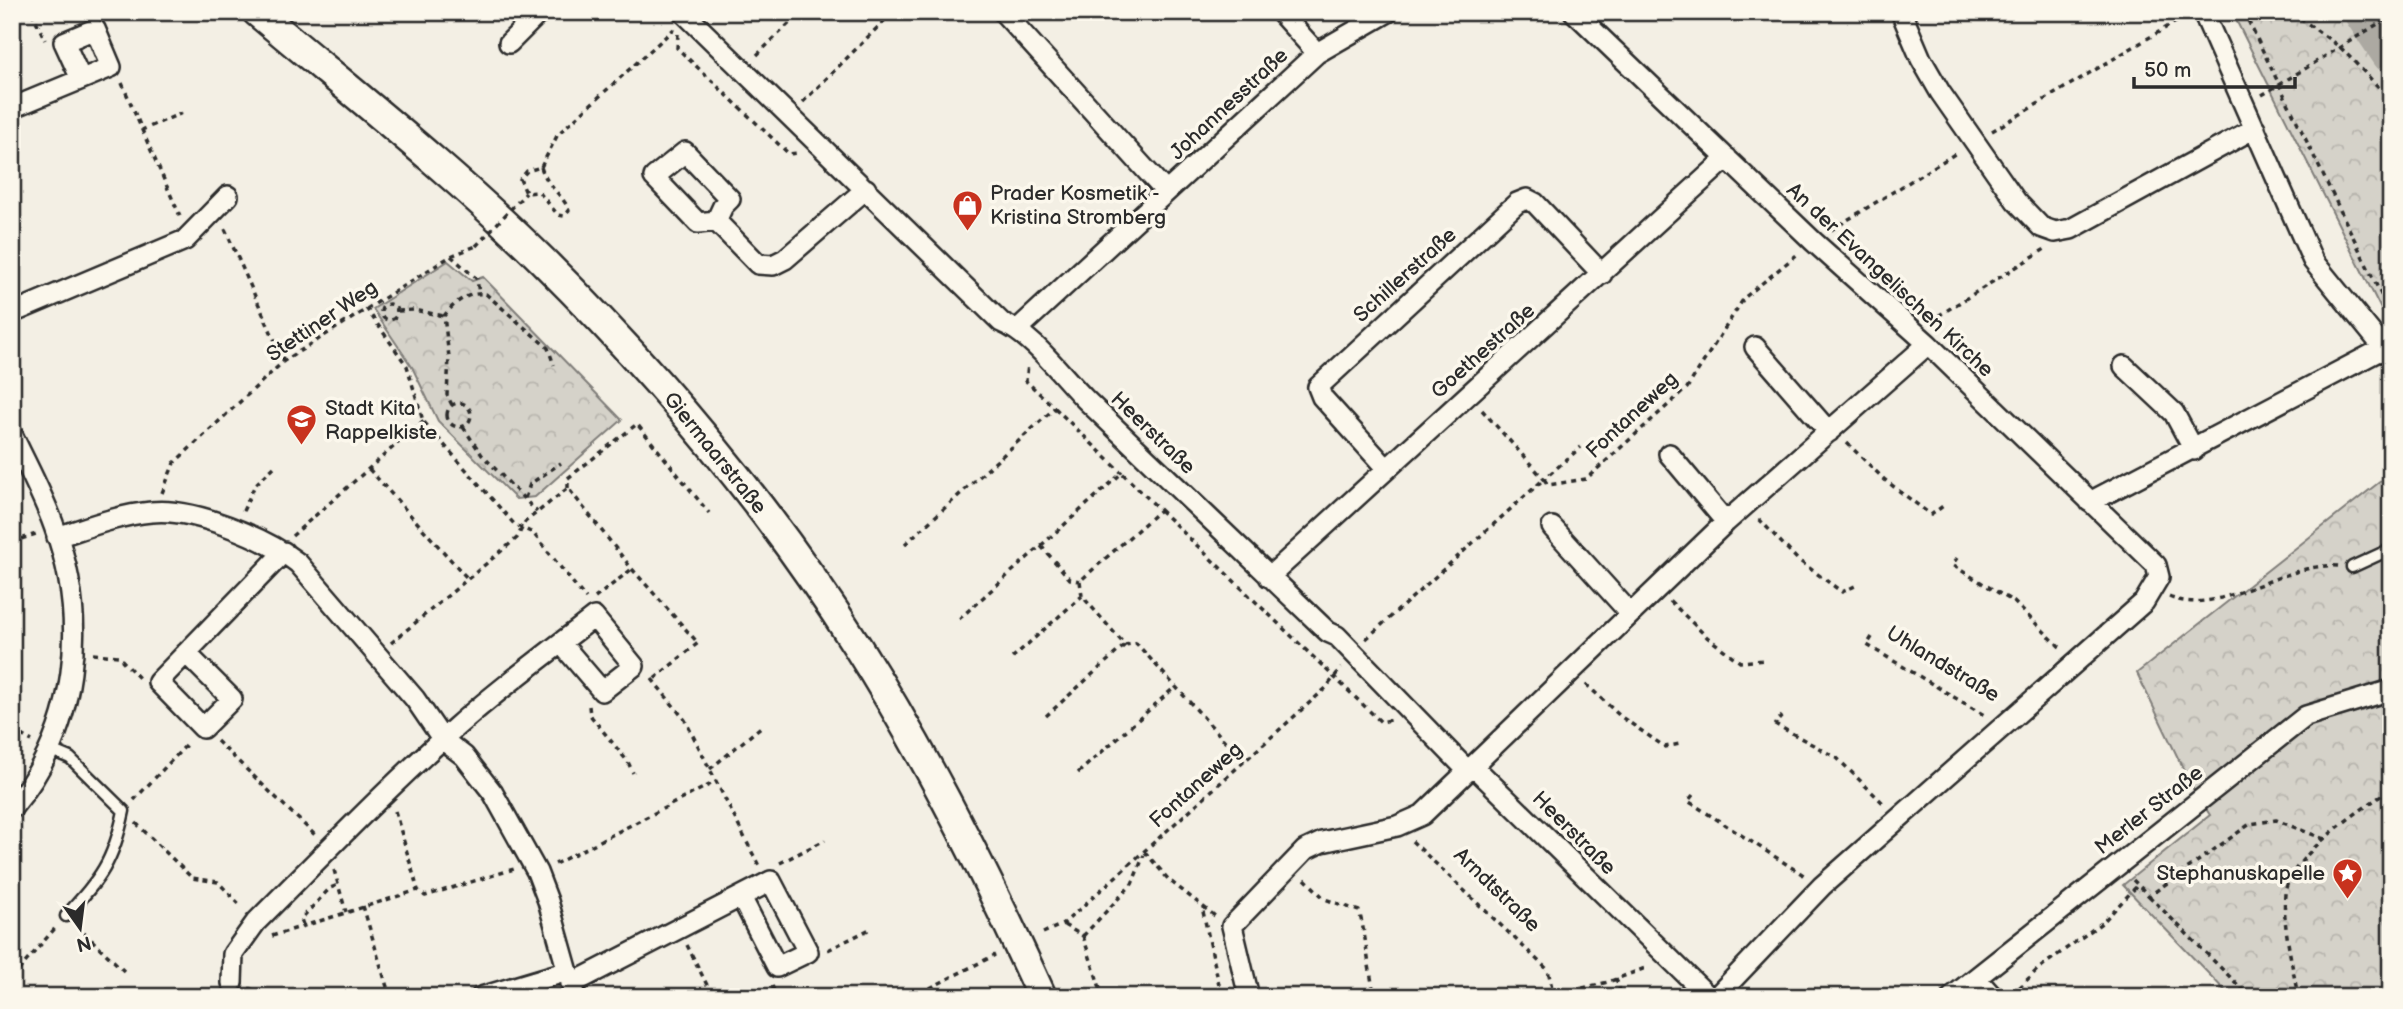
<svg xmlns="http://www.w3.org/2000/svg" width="2403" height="1009" viewBox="0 0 2403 1009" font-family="'Balsamiq Sans',sans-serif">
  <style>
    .park { fill: url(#park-crowns); stroke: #807e7a; stroke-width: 2 }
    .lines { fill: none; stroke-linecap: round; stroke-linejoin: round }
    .river { stroke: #aca9a2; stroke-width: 38 }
    .service-casing { stroke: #2b2b2b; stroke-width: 15 }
    .minor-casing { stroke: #2b2b2b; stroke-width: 24 }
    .secondary-casing { stroke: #2b2b2b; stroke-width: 33 }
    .path { stroke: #2b2b2b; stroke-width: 3.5; stroke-dasharray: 5 5; stroke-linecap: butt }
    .service { stroke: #fbf7ec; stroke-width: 10 }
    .minor { stroke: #fbf7ec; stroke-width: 19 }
    .secondary { stroke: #fbf7ec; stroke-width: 28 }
    .path-bridge { stroke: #2b2b2b; stroke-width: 3.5; stroke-dasharray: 5 5; stroke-linecap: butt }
    .labels { text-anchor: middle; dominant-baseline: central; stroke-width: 7; stroke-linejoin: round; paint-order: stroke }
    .street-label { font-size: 21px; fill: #2b2b2b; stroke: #fbf7ec }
    .poi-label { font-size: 21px; fill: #2b2b2b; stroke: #fbf7ec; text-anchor: start }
  </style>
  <defs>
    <pattern id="park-crowns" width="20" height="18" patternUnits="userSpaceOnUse" patternTransform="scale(1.75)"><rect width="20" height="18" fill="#d5d2c9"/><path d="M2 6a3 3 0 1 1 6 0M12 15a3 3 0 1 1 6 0" fill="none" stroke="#b7b4ad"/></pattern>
  </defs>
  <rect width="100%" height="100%" fill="#f3efe4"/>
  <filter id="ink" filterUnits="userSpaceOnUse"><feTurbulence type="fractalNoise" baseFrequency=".0143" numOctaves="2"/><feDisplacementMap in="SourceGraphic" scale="14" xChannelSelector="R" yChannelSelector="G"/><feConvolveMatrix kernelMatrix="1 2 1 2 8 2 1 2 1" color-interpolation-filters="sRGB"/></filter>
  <g filter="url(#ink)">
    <path class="park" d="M 2232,12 L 2391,12 L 2391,329 Z
      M 448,261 L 472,281 L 483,277 L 622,420 L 535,497 L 516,499 L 438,421 L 412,367 L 373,309 Z
      M 2391,473 L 2391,997 L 2231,997 L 2123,885 L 2210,815 L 2193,789 L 2137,673 Z"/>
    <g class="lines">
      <path class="river" d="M 2362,12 L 2391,55"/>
      <defs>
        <path id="service" d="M 2352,567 L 2391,549
          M 51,750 L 70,758 L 124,811 C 113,863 101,877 66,916"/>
        <path id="minor" d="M 683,12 L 1001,322 C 1033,335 1061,375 1086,400 C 1167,477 1247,555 1328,632 L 1337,636 L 1468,771
          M 1003,12 L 1166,192
          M 1280,12 L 1317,53
          M 1574,12 L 1814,242 L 1928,344 L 2156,565 L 2159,577 L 2144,602 L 1822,886 L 1716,997
          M 1901,12 L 1921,59 L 1940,92 L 2016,201 L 2041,227 L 2055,232 L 2071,229 L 2255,128
          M 2203,12 L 2313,261 L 2391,357
          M 509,43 L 540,12
          M 12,108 L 111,67 L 95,29 L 64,42 L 81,79
          M 716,221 L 723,206 L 730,199 L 685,152 L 654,177 L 698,223 L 716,221 L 758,264 L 773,265 L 785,259 L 866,189
          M 12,313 L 185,240 L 228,196
          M 1018,329 L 1317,53 L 1388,12
          M 1755,347 L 1829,432
          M 2124,366 L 2174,413 L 2194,450
          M 12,434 C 26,464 43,495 54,526 C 89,621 78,730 12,808
          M 1669,454 L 1726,522
          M 1387,469 L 1322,397 L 1318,387 L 1517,203 L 1527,199 L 1535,203 L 1602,274
          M 2090,502 L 2384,348
          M 1552,527 L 1629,612
          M 57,537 C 88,527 119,515 151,512 C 192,507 266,538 298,563 L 415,699 L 443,740 L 464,756 L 493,793 L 537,872 L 548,901 L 575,997
          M 1269,577 L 1727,158
          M 186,653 L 232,699 L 203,728 L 158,682 L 284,552
          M 1473,766 L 1726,522 L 1928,344
          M 1977,979 L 1993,997
          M 232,983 L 233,954 L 256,922 C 322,856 386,789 456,727 C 500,688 548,653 594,617 L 634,666 L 602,691 L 561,643
          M 571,984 L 771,881 L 808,952 L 777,967 L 741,897
          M 481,997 L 568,971
          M 1249,997 L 1232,926 L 1305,850 L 1322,842 L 1397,826 L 1422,815 L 1473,766 L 1709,997
          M 1952,997 L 2306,716 L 2391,690"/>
        <path id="secondary" d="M 257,12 C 353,93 453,172 542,260 C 659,376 769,507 857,646 C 928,758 987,876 1042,997"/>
      </defs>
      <use href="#service" class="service-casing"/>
      <use href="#minor" class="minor-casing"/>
      <use href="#secondary" class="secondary-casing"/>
      <path class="path" d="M 32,12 L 45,40
        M 2244,12 L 2391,315
        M 2292,12 L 2341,48 L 2391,100
        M 678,34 L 677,48 L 789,154 L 799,153
        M 757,55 L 801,12
        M 122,83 L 142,130 L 182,113
        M 2262,95 L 2391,16
        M 803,102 L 893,12
        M 142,130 L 180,216
        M 1992,131 L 2184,17
        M 541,167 L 558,134 L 674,29
        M 541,167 C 548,189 564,195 569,211 L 564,216 L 558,215 L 539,192 L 526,193 L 520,179 L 527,171 Z
        M 225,229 L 284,361
        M 1831,230 L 1958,152
        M 451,256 L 477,279 L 479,294
        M381 312a8 8 0 1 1 16 0a8 8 0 1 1-16 0Z
        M 366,308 L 407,366 L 423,421 L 515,525 L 533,533 L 586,599
        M 398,311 L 414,310 L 444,316
        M 1930,321 L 2045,249
        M447 415a12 12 0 1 1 24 0a12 12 0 1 1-24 0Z
        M 452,405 L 447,395 L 449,357 L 444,316 C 455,302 467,292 486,294 L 548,348 L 554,365
        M 1055,408 L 1122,473
        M 1482,410 L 1544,479 L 1581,447
        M 463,427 L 482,455 L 537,512
        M 1847,443 L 1885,480 L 1931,515 L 1943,506
        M 369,469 L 468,579
        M 568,488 L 568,478 L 637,424 L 709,513
        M 162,493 L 174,463 L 284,361 L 451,256 L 476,246
        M 525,498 L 530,484 L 561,463
        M 1160,510 L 1381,722 L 1390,720
        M 243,511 L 255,485 L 274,467
        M 1759,519 L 1797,559 L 1842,592 L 1855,586
        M 292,536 L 423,421
        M 12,542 L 36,534
        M 905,544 L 1055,408 L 1026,381 L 1028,365
        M 1041,546 L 1070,579 L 1080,581
        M 1957,558 L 1952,565 L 2014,602 L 2062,649
        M 1080,581 L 1082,596 L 1125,645 L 1136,643 L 1244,762
        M 2169,597 C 2220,618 2284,561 2339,566
        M 595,598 L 632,569
        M 1670,601 L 1707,637 L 1740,662 L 1765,660
        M 959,619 L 1122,473 L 1160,510 L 1080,581
        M 1872,637 L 1867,645 L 1984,715
        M 1366,639 L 1544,479 L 1548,485 L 1586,479 L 1687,388 L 1744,298 L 1799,253
        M 391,643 L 517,538 L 525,522 L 568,488 L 632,569 L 698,643 L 653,680
        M 93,654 L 118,656 L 139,678
        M 1012,658 L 1082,596
        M 652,679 L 685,720 L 759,866
        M 1586,684 L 1620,716 L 1665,747 L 1680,744
        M 589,706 L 590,715 L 628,762 L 633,773
        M 1046,716 L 1125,645
        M 1782,716 L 1775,724 L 1837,758 L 1885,805
        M 12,730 L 32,741
        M 217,741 L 315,835
        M 710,769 L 762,726
        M 1078,773 L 1175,687
        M 1693,795 L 1688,801 L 1805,876
        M 134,800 L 189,742
        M 395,811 L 418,890
        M 136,823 L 192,878 L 218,882 L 242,907
        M 1412,841 L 1548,970 L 1554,997
        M 1145,852 L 1169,880 L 1215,916
        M 780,863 L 825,840
        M 555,864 L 715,782
        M 334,870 L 346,912
        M 1305,879 L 1325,899 L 1359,911 C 1367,940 1368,968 1375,997
        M 2133,880 L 2149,896 L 2250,824 L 2276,820 L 2324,839
        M 2149,896 L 2250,997
        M 363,906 L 390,997
        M 303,925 L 301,919 L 330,888 L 338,885
        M 1064,925 L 1083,936
        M 77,926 L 125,972
        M 1043,933 L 1063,924 L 1326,688 L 1341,668
        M 272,936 L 418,890 L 425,896 L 514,869
        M 1083,936 L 1132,884 L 1144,855
        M 1083,936 L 1103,997
        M 687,945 L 713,997
        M 828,950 L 870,929
        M 12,978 L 57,926
        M 1616,978 L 1622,997
        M 772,986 L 777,997
        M 249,988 L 269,997
        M 1553,995 L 1608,982 L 1648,967
        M 2012,995 L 2038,969 L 2103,922 L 2137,886
        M 912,997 L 995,955
        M 1185,997 L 1220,989 L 1202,907
        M 2298,997 C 2293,967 2282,924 2285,894 C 2288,857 2362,809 2391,789"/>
      <use href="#service" class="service"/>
      <use href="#minor" class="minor"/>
      <use href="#secondary" class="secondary"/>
      <path class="path-bridge" d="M 476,246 L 526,193"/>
    </g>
  </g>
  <defs>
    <symbol id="shop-pin" viewBox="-11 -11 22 30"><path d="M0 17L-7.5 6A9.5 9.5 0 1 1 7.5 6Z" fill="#c8321e" stroke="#fbf7ec"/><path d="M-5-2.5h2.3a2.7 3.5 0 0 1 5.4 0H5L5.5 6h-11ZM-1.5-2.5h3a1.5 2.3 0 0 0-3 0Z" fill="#fff"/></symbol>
    <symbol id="school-pin" viewBox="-11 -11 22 30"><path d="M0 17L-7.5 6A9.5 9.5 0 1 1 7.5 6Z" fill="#c8321e" stroke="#fbf7ec"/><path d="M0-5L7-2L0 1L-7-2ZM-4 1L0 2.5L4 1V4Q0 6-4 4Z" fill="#fff"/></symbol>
    <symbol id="sight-pin" viewBox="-11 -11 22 30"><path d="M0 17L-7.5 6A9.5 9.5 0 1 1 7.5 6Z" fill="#c8321e" stroke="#fbf7ec"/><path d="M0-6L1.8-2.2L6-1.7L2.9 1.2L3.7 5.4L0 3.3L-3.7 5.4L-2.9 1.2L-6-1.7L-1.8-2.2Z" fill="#fff"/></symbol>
  </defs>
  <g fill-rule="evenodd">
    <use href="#shop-pin" x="950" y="188" width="35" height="47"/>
    <use href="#school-pin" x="284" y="402" width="35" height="47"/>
    <use href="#sight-pin" x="2330" y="856" width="35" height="47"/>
  </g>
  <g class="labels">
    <g class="street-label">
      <text transform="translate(1229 104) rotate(-43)">Johannesstraße</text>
      <text transform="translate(1405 275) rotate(-42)">Schillerstraße</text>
      <text transform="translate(1890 280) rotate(43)">An der Evangelischen Kirche</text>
      <text transform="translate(322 321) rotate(-34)">Stettiner Weg</text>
      <text transform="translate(1483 351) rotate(-42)">Goethestraße</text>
      <text transform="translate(1632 415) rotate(-43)">Fontaneweg</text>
      <text transform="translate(1153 433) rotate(44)">Heerstraße</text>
      <text transform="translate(715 453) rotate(51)">Giermaarstraße</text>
      <text transform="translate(1943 664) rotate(31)">Uhlandstraße</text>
      <text transform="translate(1196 785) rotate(-42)">Fontaneweg</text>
      <text transform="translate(2149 810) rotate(-38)">Merler Straße</text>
      <text transform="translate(1574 833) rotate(45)">Heerstraße</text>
      <text transform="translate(1497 890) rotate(44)">Arndtstraße</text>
    </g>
    <g class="poi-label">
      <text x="990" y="193">Prader Kosmetik -<tspan x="990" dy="24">Kristina Stromberg</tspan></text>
      <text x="325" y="408">Stadt Kita<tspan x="325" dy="24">Rappelkiste</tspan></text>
      <text x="2325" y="873" text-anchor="end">Stephanuskapelle</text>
    </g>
  </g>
  <rect width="2403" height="1009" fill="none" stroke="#fbf7ec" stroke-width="42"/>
  <rect x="21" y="21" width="2361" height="967" fill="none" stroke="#2b2b2b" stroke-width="2.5" filter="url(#ink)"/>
  <g transform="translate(80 928) rotate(166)" stroke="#fbf7ec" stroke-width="5" paint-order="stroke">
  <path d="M0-5L12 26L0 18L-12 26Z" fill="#2b2b2b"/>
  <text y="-10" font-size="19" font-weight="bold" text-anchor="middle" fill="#2b2b2b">N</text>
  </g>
  <path d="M2134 77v10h161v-10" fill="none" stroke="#2b2b2b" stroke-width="3.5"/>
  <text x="2144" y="77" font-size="21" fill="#2b2b2b" stroke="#fbf7ec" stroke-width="5" paint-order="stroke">50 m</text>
</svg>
